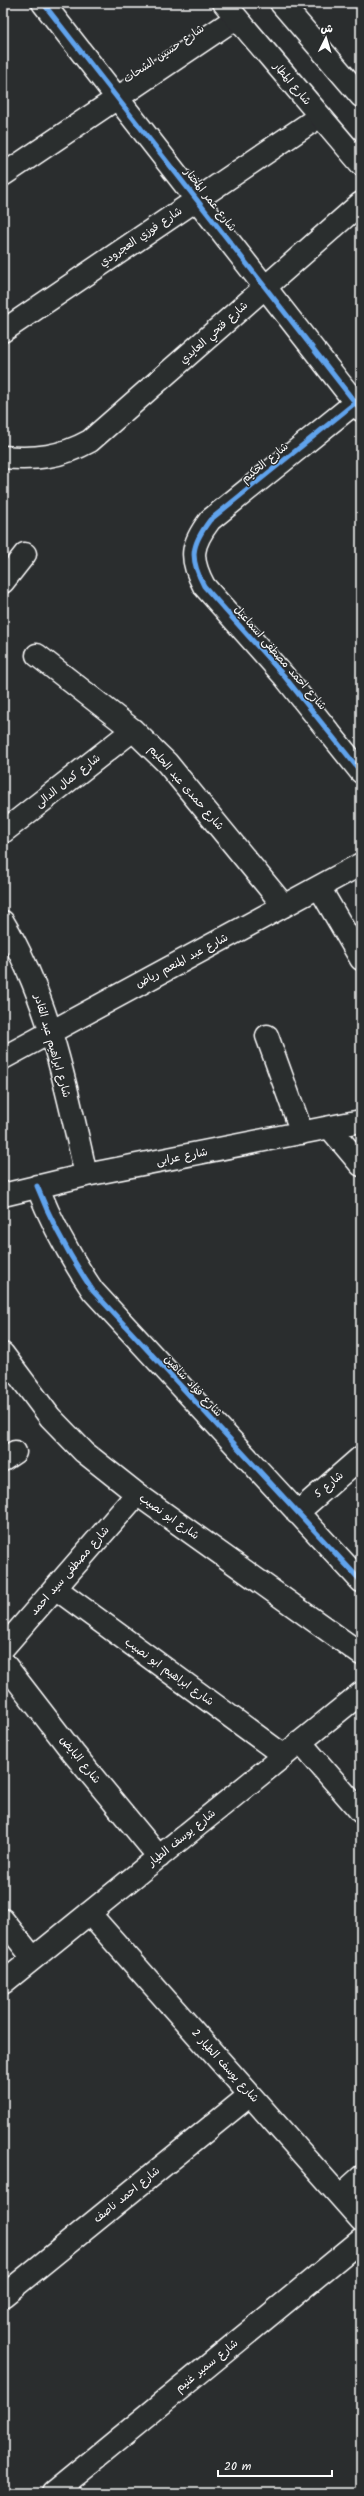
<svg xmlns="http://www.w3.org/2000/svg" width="364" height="2496" viewBox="0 0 364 2496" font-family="Kalam,'Playpen Sans Arabic',sans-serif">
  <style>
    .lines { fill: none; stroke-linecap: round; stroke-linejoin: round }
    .street-casing { stroke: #fff; stroke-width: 25 }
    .secondary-casing { stroke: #fff; stroke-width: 25 }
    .street { stroke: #2a2d2e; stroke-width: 22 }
    .secondary { stroke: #2a2d2e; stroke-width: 22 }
    .cycleway-casing { stroke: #2a2d2e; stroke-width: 8 }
    .cycleway { stroke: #60a3ed; stroke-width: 5 }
    .labels { text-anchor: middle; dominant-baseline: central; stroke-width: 3; stroke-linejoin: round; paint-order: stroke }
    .street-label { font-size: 11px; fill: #fff; stroke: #2a2d2e }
  </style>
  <rect width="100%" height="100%" fill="#2a2d2e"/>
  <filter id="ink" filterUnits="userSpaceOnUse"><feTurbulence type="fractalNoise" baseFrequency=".025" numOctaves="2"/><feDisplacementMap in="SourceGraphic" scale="8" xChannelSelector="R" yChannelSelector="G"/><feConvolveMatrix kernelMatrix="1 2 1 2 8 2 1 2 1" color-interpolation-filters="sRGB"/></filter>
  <g filter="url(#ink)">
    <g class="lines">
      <defs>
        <path id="street" d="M 43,3 L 361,410
          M 3,175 L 236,18
          M 3,331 L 320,116
          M 361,398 L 210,520 C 191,545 189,558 204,586 L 284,676 L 361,772
          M 3,457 C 35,460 61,457 90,441 L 361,203
          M 3,582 L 25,554
          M 37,655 L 133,730 L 167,763 L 284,906
          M 3,832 L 133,730
          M 319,887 L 361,959
          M 3,922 C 49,998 67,1090 86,1175
          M 267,1036 L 302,1133
          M 3,1058 L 361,864
          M 330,1128 L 361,1165
          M 37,1186 C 52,1224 70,1257 93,1291 L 361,1581
          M 3,1195 L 86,1175 L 361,1121
          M 3,1354 L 50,1417 L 84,1452 L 137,1494 L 361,1654
          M 3,1460 L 15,1452
          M 297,1513 L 361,1457
          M 55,1588 L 283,1755
          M 3,1648 L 137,1494
          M 3,1662 L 74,1754 L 159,1857
          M 300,1742 L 361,1812
          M 89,1913 L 361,2220
          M 3,1920 L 33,1958
          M 3,1983 L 361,1693
          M 340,2196 L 361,2177
          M 3,2296 L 250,2095
          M 53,2493 L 361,2240"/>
        <path id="secondary" d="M 224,3 L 361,164
          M 281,3 L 361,96"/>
      </defs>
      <use href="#street" class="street-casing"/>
      <use href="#secondary" class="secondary-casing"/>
      <use href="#street" class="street"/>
      <use href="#secondary" class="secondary"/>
      <defs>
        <path id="cycleway" d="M 43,3 L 361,410
          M 361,398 L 210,520 C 191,545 189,558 204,586 L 284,676 L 361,772
          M 37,1186 C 52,1224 70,1257 93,1291 L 361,1581"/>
      </defs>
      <use href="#cycleway" class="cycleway-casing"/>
      <use href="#cycleway" class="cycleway"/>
    </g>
  </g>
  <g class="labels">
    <g class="street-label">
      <text transform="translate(164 54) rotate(-34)">شارع حسين الشحات</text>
      <text transform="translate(292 84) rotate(50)">شارع المطار</text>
      <text transform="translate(210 200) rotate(52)">شارع عمر المختار</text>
      <text transform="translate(141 237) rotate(-34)">شارع فوزي العجرودي</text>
      <text transform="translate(214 333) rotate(-42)">شارع فتحي العايدي</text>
      <text transform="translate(265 463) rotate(-39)">شارع الحكيم</text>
      <text transform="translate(280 658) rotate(49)">شارع احمد مصطفى اسماعيل</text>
      <text transform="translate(68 781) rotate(-38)">شارع كمال الدالى</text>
      <text transform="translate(186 788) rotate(49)">شارع حمدى عبد الحليم</text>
      <text transform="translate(182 961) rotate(-28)">شارع عبد المنعم رياض</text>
      <text transform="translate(52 1046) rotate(74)">شارع ابراهيم عبد القادر</text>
      <text transform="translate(182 1157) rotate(-11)">شارع عرابى</text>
      <text transform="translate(193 1386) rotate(47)">شارع فؤاد شاهين</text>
      <text transform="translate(329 1485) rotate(-41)">شارع 5</text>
      <text transform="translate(169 1517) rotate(35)">شارع ابو نصيب</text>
      <text transform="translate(70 1571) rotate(-49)">شارع مصطفى سيد احمد</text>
      <text transform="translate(169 1672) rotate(36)">شارع ابراهيم ابو نصيب</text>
      <text transform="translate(80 1760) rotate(51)">شارع البايض</text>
      <text transform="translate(182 1838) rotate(-39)">شارع يوسف الطيار</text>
      <text transform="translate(225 2066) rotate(48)">شارع يوسف الطيار 2</text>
      <text transform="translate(127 2195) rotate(-39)">شارع احمد ناصف</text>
      <text transform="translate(207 2366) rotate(-39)">شارع سمير غنيم</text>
    </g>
  </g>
  <rect width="364" height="2496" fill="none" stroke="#2a2d2e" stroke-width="16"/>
  <rect x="8" y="8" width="348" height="2480" fill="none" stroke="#fff" stroke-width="1.5" filter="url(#ink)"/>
  <g transform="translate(326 38) rotate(5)" stroke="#2a2d2e" stroke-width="3" paint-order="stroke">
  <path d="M0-3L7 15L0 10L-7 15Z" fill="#ffffff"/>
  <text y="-6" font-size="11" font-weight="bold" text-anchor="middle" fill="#ffffff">ش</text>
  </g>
  <path d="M218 2470v6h114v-6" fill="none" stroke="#ffffff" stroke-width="2"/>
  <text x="224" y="2470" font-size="12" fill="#ffffff" stroke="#2a2d2e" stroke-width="3" paint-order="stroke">20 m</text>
</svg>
